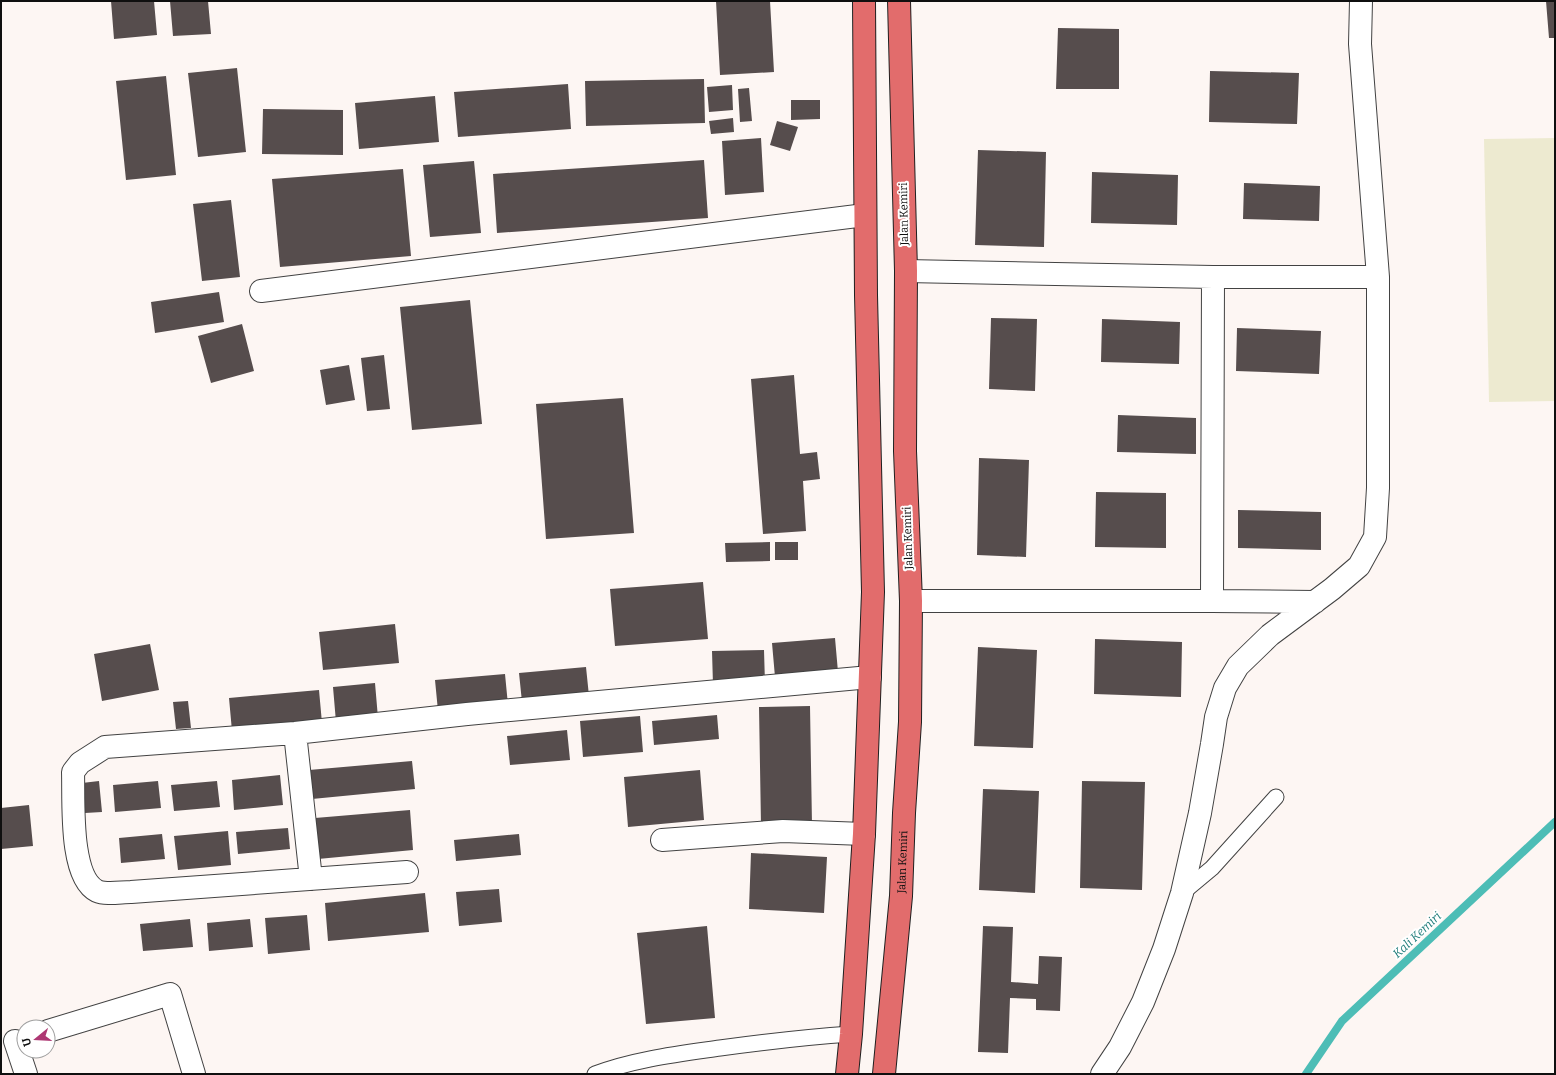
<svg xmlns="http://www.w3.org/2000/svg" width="1556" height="1075" viewBox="0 0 1556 1075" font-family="Bitter,serif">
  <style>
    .pitch { fill: #edead0 }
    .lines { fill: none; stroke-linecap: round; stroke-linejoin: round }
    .stream { stroke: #4dbdb6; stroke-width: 8 }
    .building { fill: #564d4d }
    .lane-casing { stroke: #424242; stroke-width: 17 }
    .street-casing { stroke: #424242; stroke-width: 24 }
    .highway-casing { stroke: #202020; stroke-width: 24 }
    .lane { stroke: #fff; stroke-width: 15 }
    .street { stroke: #fff; stroke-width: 22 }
    .highway { stroke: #e26c6c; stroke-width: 22 }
    .labels { text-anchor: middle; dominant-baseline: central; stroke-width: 4; stroke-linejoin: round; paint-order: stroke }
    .street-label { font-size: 11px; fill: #0f0f0f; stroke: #fff }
    .water-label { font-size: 12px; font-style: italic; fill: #247f7d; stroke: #fff }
  </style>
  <rect width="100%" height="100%" fill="#fdf6f3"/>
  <path class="pitch" d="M 1555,138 L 1555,401 L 1489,402 L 1484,139 Z"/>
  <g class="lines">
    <path class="stream" d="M 1306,1074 L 1342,1021 L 1555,822"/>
  </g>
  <path class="building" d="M 111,1 L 154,1 L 157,35 L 114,39 Z
    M 170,1 L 208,1 L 211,34 L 173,36 Z
    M 716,1 L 770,1 L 774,72 L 720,75 Z
    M 1546,1 L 1555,1 L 1555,38 L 1549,38 Z
    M 1058,28 L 1119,29 L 1119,89 L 1056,89 Z
    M 237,68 L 246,152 L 198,157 L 188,73 Z
    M 1210,71 L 1299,73 L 1297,124 L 1209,122 Z
    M 166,76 L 176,175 L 126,180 L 116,81 Z
    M 704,79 L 705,123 L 586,126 L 585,81 Z
    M 568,84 L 571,129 L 458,137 L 454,92 Z
    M 732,85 L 733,110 L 709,112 L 707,87 Z
    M 749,88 L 752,121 L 740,122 L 738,89 Z
    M 435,96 L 439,142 L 359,149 L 355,103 Z
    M 791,100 L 820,100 L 820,119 L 791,120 Z
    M 263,109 L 343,110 L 343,155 L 262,154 Z
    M 733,118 L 734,132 L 711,134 L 709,121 Z
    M 777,121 L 798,127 L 790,151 L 770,145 Z
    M 761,138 L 764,192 L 725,195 L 722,141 Z
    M 978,150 L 1046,152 L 1044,247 L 975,245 Z
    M 704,160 L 708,218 L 497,233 L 493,174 Z
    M 474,161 L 481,233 L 430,237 L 423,165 Z
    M 403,169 L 411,256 L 280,267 L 272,179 Z
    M 1092,172 L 1178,175 L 1177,225 L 1091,223 Z
    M 1244,183 L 1320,186 L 1319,221 L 1243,219 Z
    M 231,200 L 240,277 L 202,281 L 193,204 Z
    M 219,292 L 224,322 L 155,333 L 151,302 Z
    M 470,300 L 482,424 L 412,430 L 400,307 Z
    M 991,318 L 1037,319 L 1035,391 L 989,389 Z
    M 1102,319 L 1180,322 L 1179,364 L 1101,362 Z
    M 242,324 L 254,371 L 211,383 L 198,336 Z
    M 1237,328 L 1321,331 L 1319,374 L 1236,371 Z
    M 384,355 L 390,409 L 367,411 L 361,358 Z
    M 349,365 L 355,400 L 326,405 L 320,370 Z
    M 794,375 L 800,454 L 817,452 L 820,479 L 803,481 L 806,531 L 763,534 L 751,379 Z
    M 623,398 L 634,533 L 546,539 L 536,404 Z
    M 1118,415 L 1196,418 L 1196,454 L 1117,452 Z
    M 979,458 L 1029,460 L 1026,557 L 977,555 Z
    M 1096,492 L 1166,493 L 1166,548 L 1095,547 Z
    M 1238,510 L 1321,512 L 1321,550 L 1238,548 Z
    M 770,542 L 770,561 L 726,562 L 725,543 Z
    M 775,542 L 798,542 L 798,560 L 775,560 Z
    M 703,582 L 708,639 L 615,646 L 610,589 Z
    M 395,624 L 399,663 L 323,670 L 319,632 Z
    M 835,638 L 838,672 L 775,677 L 772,643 Z
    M 1095,639 L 1182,642 L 1181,697 L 1094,694 Z
    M 150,644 L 159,690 L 102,701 L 94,654 Z
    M 978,647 L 1037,650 L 1033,748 L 974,746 Z
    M 764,650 L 765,684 L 713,685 L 712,651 Z
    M 586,667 L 589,696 L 522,702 L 519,673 Z
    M 505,674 L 508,705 L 438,711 L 435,680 Z
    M 375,683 L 378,718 L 336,722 L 333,687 Z
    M 319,690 L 322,723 L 232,731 L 229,698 Z
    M 188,701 L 191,728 L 176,729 L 173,702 Z
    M 810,706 L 812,825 L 761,825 L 759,707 Z
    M 717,715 L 719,739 L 654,745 L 652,721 Z
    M 640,716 L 643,752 L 583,757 L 580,721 Z
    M 567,730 L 570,760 L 510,765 L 507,736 Z
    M 412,761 L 415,789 L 312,799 L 309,770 Z
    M 700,770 L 704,820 L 628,827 L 624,777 Z
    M 280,775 L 283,805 L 234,810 L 232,780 Z
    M 99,781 L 102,812 L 85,813 L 82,783 Z
    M 158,781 L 161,808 L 115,812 L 113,785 Z
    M 217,781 L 220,807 L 174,811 L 171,785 Z
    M 1082,781 L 1145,782 L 1142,890 L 1080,888 Z
    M 983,789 L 1039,791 L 1035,893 L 979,890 Z
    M 29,805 L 33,846 L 1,849 L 1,808 Z
    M 410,810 L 413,850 L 318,859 L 315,818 Z
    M 288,828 L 290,849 L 238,854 L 236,832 Z
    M 228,831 L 231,865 L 178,870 L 174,836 Z
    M 162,834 L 165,859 L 121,863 L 119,838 Z
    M 519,834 L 521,855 L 456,861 L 454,840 Z
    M 751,853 L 827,857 L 824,913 L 749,909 Z
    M 499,889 L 502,922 L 459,926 L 456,892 Z
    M 425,893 L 429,932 L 328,941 L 325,903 Z
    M 307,915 L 310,950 L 268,954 L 265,918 Z
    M 190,919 L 193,947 L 143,951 L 140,924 Z
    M 250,919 L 253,947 L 209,951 L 207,923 Z
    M 707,926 L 715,1018 L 646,1024 L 637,933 Z
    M 983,926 L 1013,927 L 1011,982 L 1038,984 L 1039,956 L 1062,957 L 1060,1011 L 1036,1010 L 1036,999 L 1010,998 L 1008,1053 L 978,1052 Z"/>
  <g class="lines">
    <defs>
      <path id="lane" d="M 1182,893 L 1212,868 L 1276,797
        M 595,1074 C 635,1059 678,1054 720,1048 C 764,1042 807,1037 851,1034"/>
      <path id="street" d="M 906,271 L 1213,277 L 1378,277
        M 261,291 L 865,215
        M 911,601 L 1212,601 L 1315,602
        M 1212,601 L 1213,277
        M 295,733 L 311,879
        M 662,840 L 783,831 L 864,834
        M 407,872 L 131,892 C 121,892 106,895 97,891 C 69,877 74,800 73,772 L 80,763 L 105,747 L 295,733 L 467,714 L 870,677
        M 48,1031 L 170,994 L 194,1074
        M 15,1041 L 26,1074
        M 1102,1074 L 1120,1047 L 1143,1002 L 1164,949 L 1182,893 L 1200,813 L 1212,744 L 1216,717 L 1225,688 L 1238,666 L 1270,635 L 1332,589 L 1359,566 L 1375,537 L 1378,488 L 1378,277 L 1360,44 L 1361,1"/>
      <g id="highway">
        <path d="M 847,1074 L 851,1034 L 864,834 L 873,592 L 866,295 L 864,1"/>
        <path id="s1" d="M 884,1074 L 901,896 L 904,813 L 910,722 L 911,601 L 905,451 L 906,271 L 899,1"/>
      </g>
    </defs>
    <use href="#lane" class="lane-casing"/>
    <use href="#street" class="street-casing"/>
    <use href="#highway" class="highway-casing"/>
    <use href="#lane" class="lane"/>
    <use href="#street" class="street"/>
    <use href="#highway" class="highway"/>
  </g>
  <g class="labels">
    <g class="street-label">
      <text transform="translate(904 214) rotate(-91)">Jalan Kemiri</text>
      <text transform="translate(908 538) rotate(-92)">Jalan Kemiri</text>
      <text stroke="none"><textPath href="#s1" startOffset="213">Jalan Kemiri</textPath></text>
    </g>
    <g class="water-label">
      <text transform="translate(1417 935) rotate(-43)">Kali Kemiri</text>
    </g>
  </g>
  <rect width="1556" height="1075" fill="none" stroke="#0f0f0f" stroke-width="4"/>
  <g transform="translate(36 1039) rotate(252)"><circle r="19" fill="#ffffff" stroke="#9f9f9f"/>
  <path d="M0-3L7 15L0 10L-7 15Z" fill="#ae3873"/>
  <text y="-6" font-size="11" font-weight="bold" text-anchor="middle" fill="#0f0f0f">U</text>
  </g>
</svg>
